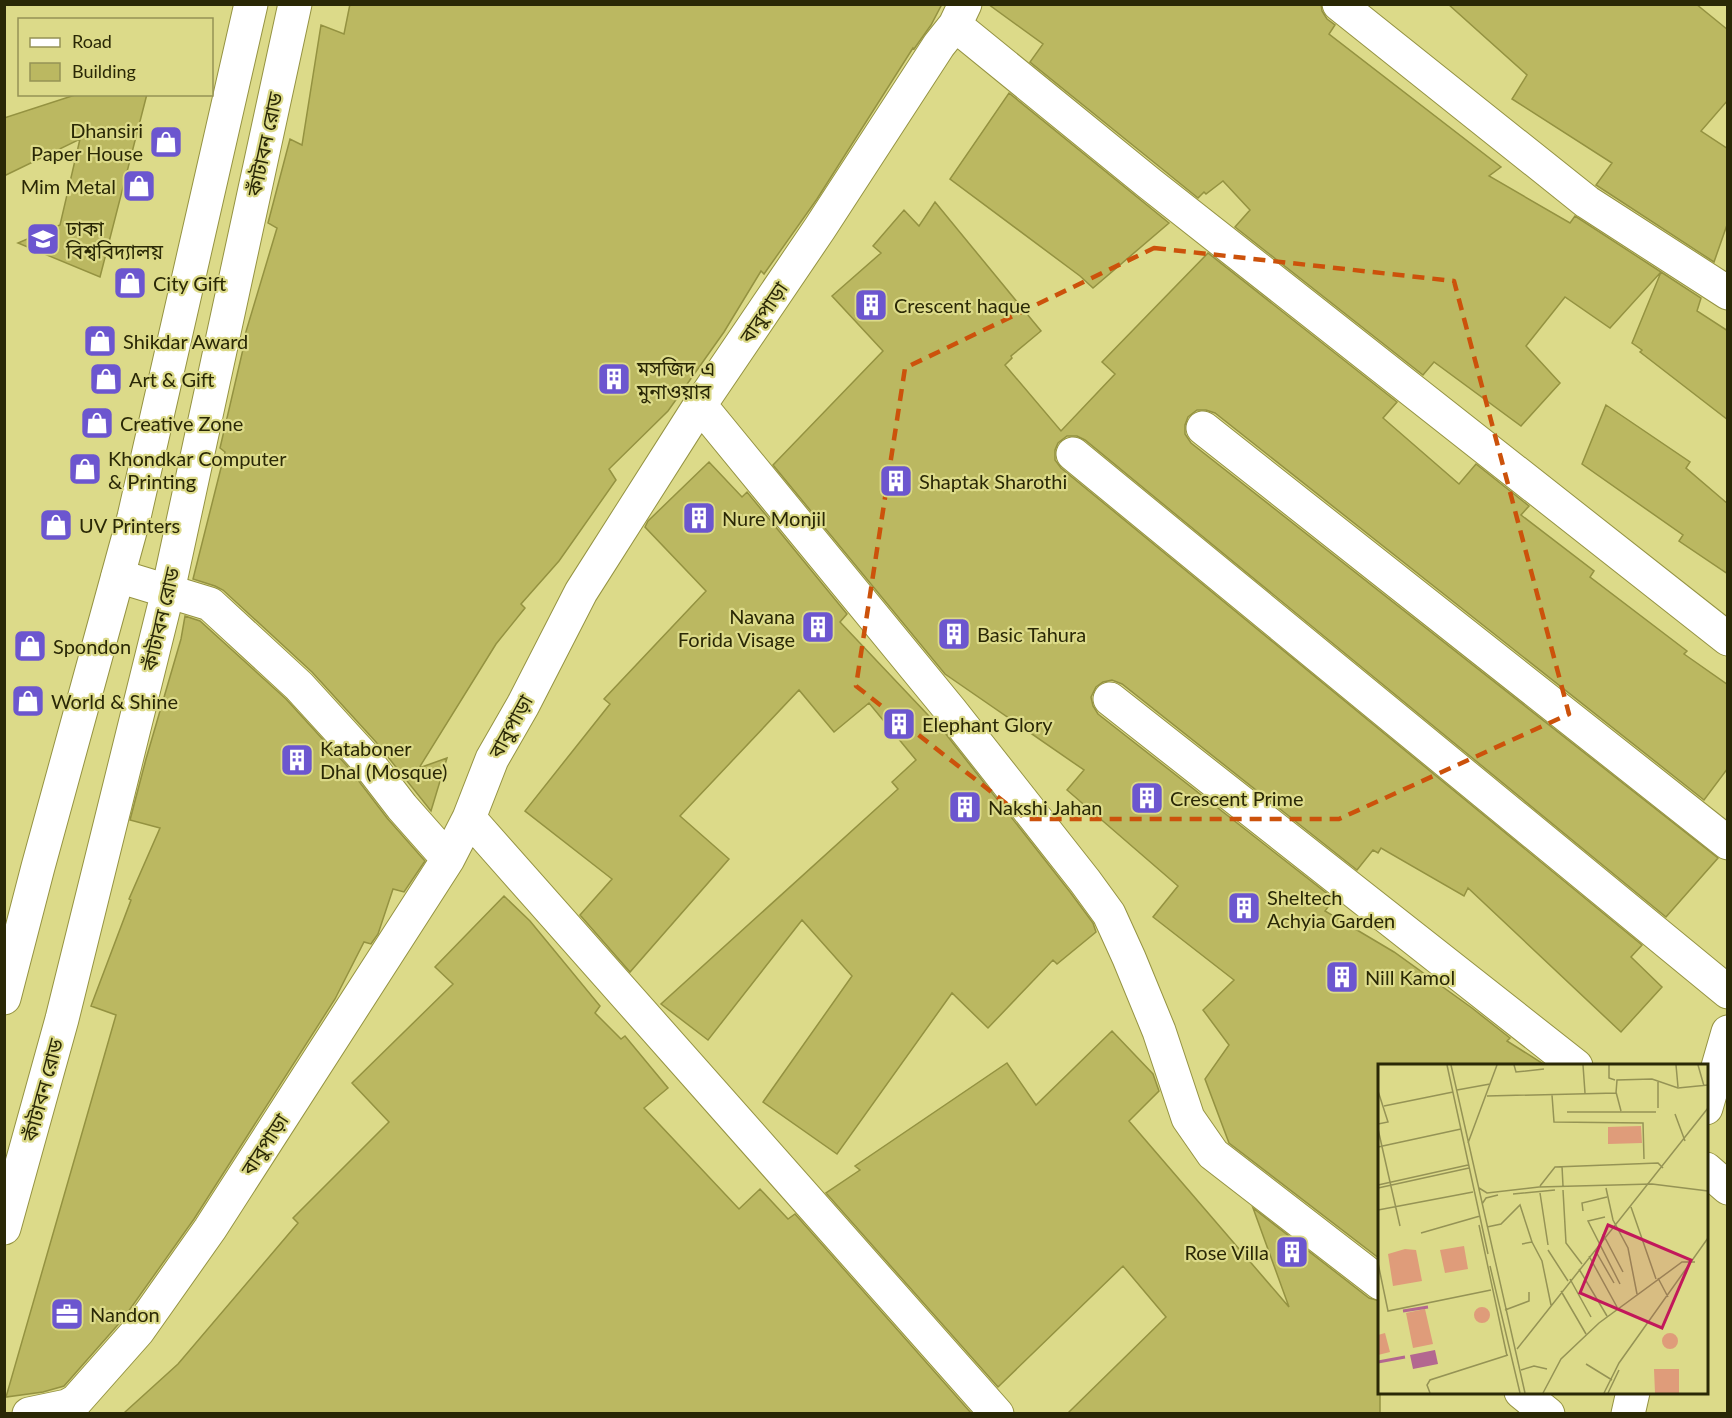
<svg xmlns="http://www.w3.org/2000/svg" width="1732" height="1418" viewBox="0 0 1732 1418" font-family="Lato,'Noto Sans Bengali',sans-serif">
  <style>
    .building { fill: #bbb861; stroke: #949241; stroke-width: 1.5 }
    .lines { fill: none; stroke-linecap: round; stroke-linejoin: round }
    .street-casing { stroke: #959342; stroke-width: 35 }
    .secondary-casing { stroke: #959342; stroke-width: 35 }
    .street { stroke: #fff; stroke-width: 33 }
    .secondary { stroke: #fff; stroke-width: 33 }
    .marked { fill: none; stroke: #cc520b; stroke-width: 4.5; stroke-dasharray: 12 8; stroke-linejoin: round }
    .labels { text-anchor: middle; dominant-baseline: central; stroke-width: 4.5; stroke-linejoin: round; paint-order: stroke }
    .poi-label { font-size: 20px; fill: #2a2806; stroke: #dcda89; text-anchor: start }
    .street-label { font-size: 20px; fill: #2a2806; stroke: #dcda89 }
    .inset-river { fill: none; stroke: #b36790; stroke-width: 3 }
    .inset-road { fill: none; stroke: #959355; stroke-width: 1.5 }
    .view { fill: #c2185b; fill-opacity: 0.15; stroke: #c2185b; stroke-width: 3 }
    .inset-edge { fill: none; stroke: #2a2806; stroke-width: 3 }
  </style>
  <rect width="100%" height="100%" fill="#dcda89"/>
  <path class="building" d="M 350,4 L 942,4 L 931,25 L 914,49 L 913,48 L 817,199 L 764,274 L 761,271 L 724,332 L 668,411 L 609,469 L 616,480 L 559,561 L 521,604 L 525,608 L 496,644 L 419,768 L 447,758 L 431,811 L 376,742 L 312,672 L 223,590 L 215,586 L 193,579 L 225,452 L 220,448 L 244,345 L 242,345 L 277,228 L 268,223 L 290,139 L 302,145 L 321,25 L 344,34 Z
    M 988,4 L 1321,4 L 1322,11 L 1327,19 L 1335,25 L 1329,34 L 1501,167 L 1489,176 L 1570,223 L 1575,216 L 1661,272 L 1610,328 L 1565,297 L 1526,346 L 1560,383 L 1521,426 L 1434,362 L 1423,375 L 1235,227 L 1250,210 L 1223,181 L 1206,194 L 1204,192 L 1198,198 L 1161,168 L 1030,62 L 1043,44 Z
    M 1448,4 L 1696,4 L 1728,30 L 1728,100 L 1701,131 L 1728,149 L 1728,222 L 1714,262 L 1596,185 L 1612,163 L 1512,99 L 1527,75 Z
    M 1009,93 L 1169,223 L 1093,288 L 1080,276 L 950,179 Z
    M 78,94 L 147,94 L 100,277 L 18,243 L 60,225 L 80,139 L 4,176 L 4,118 Z
    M 935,202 L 1041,331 L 1011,356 L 1012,358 L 1005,365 L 1061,431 L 1115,374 L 1102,362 L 1208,253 L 1397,402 L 1383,418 L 1459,484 L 1476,464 L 1529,506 L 1521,515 L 1594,571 L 1590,577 L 1687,651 L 1684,654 L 1728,685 L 1728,768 L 1704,800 L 1215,413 L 1206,410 L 1197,410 L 1188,417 L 1185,425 L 1185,434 L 1191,443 L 1718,858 L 1666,917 L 1085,440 L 1077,436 L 1067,436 L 1058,443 L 1055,450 L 1055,460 L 1061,468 L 1642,945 L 1631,957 L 1662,987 L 1621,1032 L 1468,888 L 1464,896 L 1381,848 L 1378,853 L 1373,850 L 1357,870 L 1122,684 L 1112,680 L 1103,682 L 1096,687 L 1091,697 L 1093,706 L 1098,714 L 1334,899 L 1325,911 L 1394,952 L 1472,1008 L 1510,1038 L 1507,1041 L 1545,1065 L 1380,1065 L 1380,1259 L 1229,1143 L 1205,1079 L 1229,1045 L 1203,1010 L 1234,980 L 1153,917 L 1178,886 L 1067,790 L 1084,770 L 945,674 L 773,465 L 883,351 L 832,296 L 881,253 L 873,246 L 904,210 L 919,226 Z
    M 1661,272 L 1701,298 L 1697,311 L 1728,331 L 1728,420 L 1640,352 L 1642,350 L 1632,343 Z
    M 1606,405 L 1690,462 L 1686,468 L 1728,504 L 1728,574 L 1679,541 L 1683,535 L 1582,464 Z
    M 709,462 L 742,497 L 747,492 L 847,614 L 840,622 L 945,733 L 1070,892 L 1093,923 L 1096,932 L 1057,964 L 1053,960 L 988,1028 L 952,993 L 837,1154 L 763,1102 L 852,976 L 802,920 L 708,1040 L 661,1004 L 898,789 L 892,782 L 916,760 L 869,703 L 834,732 L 799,690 L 680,816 L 729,859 L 630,972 L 580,915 L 612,879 L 525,811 L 610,704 L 604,699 L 706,591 L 645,527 L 648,521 Z
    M 185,616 L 200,621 L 286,699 L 348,767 L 387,818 L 425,861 L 404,892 L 393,889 L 378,934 L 371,944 L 364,942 L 335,999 L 194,1219 L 123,1319 L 64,1386 L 43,1392 L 6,1397 L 116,1015 L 91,1006 L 131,900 L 129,899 L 160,828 L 130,820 L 146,759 L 181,639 Z
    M 504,896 L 530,921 L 600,1006 L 595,1013 L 621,1039 L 625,1036 L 668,1088 L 644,1108 L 739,1209 L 760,1189 L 788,1219 L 795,1214 L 971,1413 L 124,1413 L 178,1364 L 298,1223 L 293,1218 L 389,1122 L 352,1083 L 453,984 L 435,967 Z
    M 1112,1031 L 1153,1074 L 1159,1091 L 1129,1121 L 1289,1307 L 1253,1208 L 1369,1298 L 1380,1301 L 1380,1413 L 1068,1413 L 1166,1317 L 1123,1266 L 998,1387 L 826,1193 L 860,1170 L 855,1166 L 1007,1063 L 1036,1105 Z"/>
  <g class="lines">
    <defs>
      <path id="street" d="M 1339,4 L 1587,202 L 1728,293
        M 955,25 L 1149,183 L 1728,639
        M 700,405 L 951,711 L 1085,881 L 1109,914 L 1129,958 L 1159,1031 L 1188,1118 L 1213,1154 L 1380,1283
        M 1203,428 L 1728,843
        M 1073,454 L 1728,992
        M 118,576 L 210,604 L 299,686 L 362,755 L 402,807 L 448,859
        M 1110,699 L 1576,1066
        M 469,818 L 997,1414
        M 1706,1169 L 1728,1188
        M 1521,1392 L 1548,1414
        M 29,1414 L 67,1406 L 76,1401 L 138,1331 L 210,1229 L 448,859 L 469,818 L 492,759 L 523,705 L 581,592 L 700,405 L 820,228 L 939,45 L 955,25 L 965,4"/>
      <path id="secondary" d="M 4,998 L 38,867 L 134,517 L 251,4
        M 1706,1108 L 1728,1032
        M 4,1228 L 62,1019 L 168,591 L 295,4
        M 1628,1414 L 1633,1392"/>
    </defs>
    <use href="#street" class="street-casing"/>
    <use href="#secondary" class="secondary-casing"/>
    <use href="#street" class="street"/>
    <use href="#secondary" class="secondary"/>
  </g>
  <path class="marked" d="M 1154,248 L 1454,281 L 1569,714 L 1339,819 L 1026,819 L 856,686 L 905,368 Z"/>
  <defs>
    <symbol id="shop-square" viewBox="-11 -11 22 22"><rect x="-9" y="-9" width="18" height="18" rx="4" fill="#6c56cf" stroke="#dcda89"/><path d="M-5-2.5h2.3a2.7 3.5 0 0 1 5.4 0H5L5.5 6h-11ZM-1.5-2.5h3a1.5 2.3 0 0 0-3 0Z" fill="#fff"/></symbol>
    <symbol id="university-square" viewBox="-11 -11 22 22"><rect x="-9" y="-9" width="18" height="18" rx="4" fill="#6c56cf" stroke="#dcda89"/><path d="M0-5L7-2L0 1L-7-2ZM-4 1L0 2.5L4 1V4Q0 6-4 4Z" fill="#fff"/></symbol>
    <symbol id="building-square" viewBox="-11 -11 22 22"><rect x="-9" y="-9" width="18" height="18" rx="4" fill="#6c56cf" stroke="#dcda89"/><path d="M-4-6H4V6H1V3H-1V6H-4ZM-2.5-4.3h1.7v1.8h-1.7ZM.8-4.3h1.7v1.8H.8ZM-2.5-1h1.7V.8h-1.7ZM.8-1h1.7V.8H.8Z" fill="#fff"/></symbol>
    <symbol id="office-square" viewBox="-11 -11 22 22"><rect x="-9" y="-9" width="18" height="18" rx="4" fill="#6c56cf" stroke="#dcda89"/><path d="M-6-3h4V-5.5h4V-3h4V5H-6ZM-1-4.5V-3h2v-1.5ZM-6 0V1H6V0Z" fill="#fff"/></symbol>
  </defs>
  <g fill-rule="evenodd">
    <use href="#shop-square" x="147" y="123" width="38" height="38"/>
    <use href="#shop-square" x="120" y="167" width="38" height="38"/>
    <use href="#university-square" x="24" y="220" width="38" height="38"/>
    <use href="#shop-square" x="111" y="264" width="38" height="38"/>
    <use href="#building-square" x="852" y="286" width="38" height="38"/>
    <use href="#shop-square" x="81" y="322" width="38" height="38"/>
    <use href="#shop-square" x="87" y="360" width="38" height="38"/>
    <use href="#building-square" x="595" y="360" width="38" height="38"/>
    <use href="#shop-square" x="78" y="404" width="38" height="38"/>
    <use href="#shop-square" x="66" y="450" width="38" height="38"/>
    <use href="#building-square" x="877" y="462" width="38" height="38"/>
    <use href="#building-square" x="680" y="499" width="38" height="38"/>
    <use href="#shop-square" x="37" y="506" width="38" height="38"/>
    <use href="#building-square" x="799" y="608" width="38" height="38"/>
    <use href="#building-square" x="935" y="615" width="38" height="38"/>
    <use href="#shop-square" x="11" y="627" width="38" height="38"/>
    <use href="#shop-square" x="9" y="682" width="38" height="38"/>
    <use href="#building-square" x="880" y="705" width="38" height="38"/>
    <use href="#building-square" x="278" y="741" width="38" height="38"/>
    <use href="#building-square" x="1128" y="779" width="38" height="38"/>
    <use href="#building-square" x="946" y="788" width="38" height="38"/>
    <use href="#building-square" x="1225" y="889" width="38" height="38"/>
    <use href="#building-square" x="1323" y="958" width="38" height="38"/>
    <use href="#building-square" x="1273" y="1233" width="38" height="38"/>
    <use href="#office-square" x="48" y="1295" width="38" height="38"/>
  </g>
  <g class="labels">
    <g class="poi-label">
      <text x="143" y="130" text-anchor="end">Dhansiri<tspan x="143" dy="23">Paper House</tspan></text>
      <text x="116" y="186" text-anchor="end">Mim Metal</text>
      <text x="66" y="228">ঢাকা<tspan x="66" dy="23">বিশ্ববিদ্যালয়</tspan></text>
      <text x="153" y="283">City Gift</text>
      <text x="894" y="305">Crescent haque</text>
      <text x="123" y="341">Shikdar Award</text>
      <text x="637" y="368">মসজিদ এ<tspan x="637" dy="23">মুনাওয়ার</tspan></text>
      <text x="129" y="379">Art &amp; Gift</text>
      <text x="120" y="423">Creative Zone</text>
      <text x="108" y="458">Khondkar Computer<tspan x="108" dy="23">&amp; Printing</tspan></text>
      <text x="919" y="481">Shaptak Sharothi</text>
      <text x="722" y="518">Nure Monjil</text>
      <text x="79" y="525">UV Printers</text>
      <text x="795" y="616" text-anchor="end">Navana<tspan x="795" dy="23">Forida Visage</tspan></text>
      <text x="977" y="634">Basic Tahura</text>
      <text x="53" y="646">Spondon</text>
      <text x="51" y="701">World &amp; Shine</text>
      <text x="922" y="724">Elephant Glory</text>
      <text x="320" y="748">Kataboner<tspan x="320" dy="23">Dhal (Mosque)</tspan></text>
      <text x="1170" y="798">Crescent Prime</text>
      <text x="988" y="807">Nakshi Jahan</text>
      <text x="1267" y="897">Sheltech<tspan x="1267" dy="23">Achyia Garden</tspan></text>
      <text x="1365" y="977">Nill Kamol</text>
      <text x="1269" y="1252" text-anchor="end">Rose Villa</text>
      <text x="90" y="1314">Nandon</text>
    </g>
    <g class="street-label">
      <text transform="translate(264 144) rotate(-78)">কাঁটাবন রোড</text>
      <text transform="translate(763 312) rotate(-56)">বাবুপাড়া</text>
      <text transform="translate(160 619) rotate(-77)">কাঁটাবন রোড</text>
      <text transform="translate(510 726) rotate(-61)">বাবুপাড়া</text>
      <text transform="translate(42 1090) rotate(-75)">কাঁটাবন রোড</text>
      <text transform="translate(264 1144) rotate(-57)">বাবুপাড়া</text>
    </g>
  </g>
  <g transform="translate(1378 1064)">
    <rect width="330" height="330" fill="#dcda89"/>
    <path d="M 263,62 L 264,79 L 230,80 L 230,63 ZM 86,182 L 90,205 L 67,209 L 62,186 ZM 27,185 L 38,186 L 44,217 L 15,222 L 10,190 ZM96 251a8 8 0 1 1 16 0a8 8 0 1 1-16 0ZM 47,245 L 55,280 L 35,284 L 28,249 ZM284 277a8 8 0 1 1 16 0a8 8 0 1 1-16 0ZM 7,269 L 12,288 L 0,291 L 0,271 ZM 276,305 L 301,305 L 301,329 L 277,329 Z" fill="#df9c7a"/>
    <path d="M 57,286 L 60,300 L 35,305 L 32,291 Z" fill="#b36790"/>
    <path class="inset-river" d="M 25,247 L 50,243M 0,298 L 27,293"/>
    <path class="inset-road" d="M 69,1 L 110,190M 73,1 L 147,329M 136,1 L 138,8 L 166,5M 205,1 L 207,29M 231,1 L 231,14 L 237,16M 298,1 L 300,23M 320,1 L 326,22M 79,26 L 112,20M 0,27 L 10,58 L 0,60M 238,28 L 243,47M 174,31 L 176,58 L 265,59 L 266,95M 109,32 L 238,29 L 239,16 L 274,15 L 300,24 L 330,21M 6,42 L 75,28M 280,44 L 280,18M 189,48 L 278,48M 297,50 L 307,77M 0,65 L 22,162M 90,79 L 119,1M 0,83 L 83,65M 184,102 L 185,122M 0,121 L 90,101M 162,122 L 177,103 L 280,99 L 285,104M 0,124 L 91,104M 101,124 L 109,129 L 161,123 L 274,120 L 330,127M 228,124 L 235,156 L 250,184 L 259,230M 185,126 L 188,179 L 204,200M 162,129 L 170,181M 135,130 L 177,126M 104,140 L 108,134 L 120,131M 253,143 L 278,215M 0,146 L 95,128M 205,147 L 204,139 L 229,133M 227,153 L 210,157 L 242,220M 101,161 L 129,292M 109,163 L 123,160 L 142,141 L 154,178 L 144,180M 43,169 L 102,152M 225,170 L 245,208M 154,178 L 164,197 L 173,241M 170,186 L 190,217M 217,186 L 236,219M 211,192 L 239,243M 0,199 L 10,247 L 113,226M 112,202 L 142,329M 201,205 L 229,252M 280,214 L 290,233M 192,215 L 213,253M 183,227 L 208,270M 127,246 L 151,237 L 151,228M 139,285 L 330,44M 208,300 L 234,316M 143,306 L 156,302 L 169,305M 52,329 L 49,321 L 52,316 L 130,291M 165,329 L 183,295 L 221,259 L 304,198 L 317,198M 226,329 L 241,299 L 330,174M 230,329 L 241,306"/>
    <path class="view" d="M 230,161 L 313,196 L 284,264 L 202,229 Z"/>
    <rect width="330" height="330" class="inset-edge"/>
  </g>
  <rect width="1732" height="1418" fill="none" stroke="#2a2806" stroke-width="12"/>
  <rect x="18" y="18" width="195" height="78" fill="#dcda89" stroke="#959355" stroke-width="1.5"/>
  <rect x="30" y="38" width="30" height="9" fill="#ffffff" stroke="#959355" stroke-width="1.5"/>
  <text x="72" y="48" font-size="18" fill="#2a2806">Road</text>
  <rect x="30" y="63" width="30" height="18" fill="#bbb861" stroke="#959355" stroke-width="1.5"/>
  <text x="72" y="78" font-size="18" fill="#2a2806">Building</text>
</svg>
